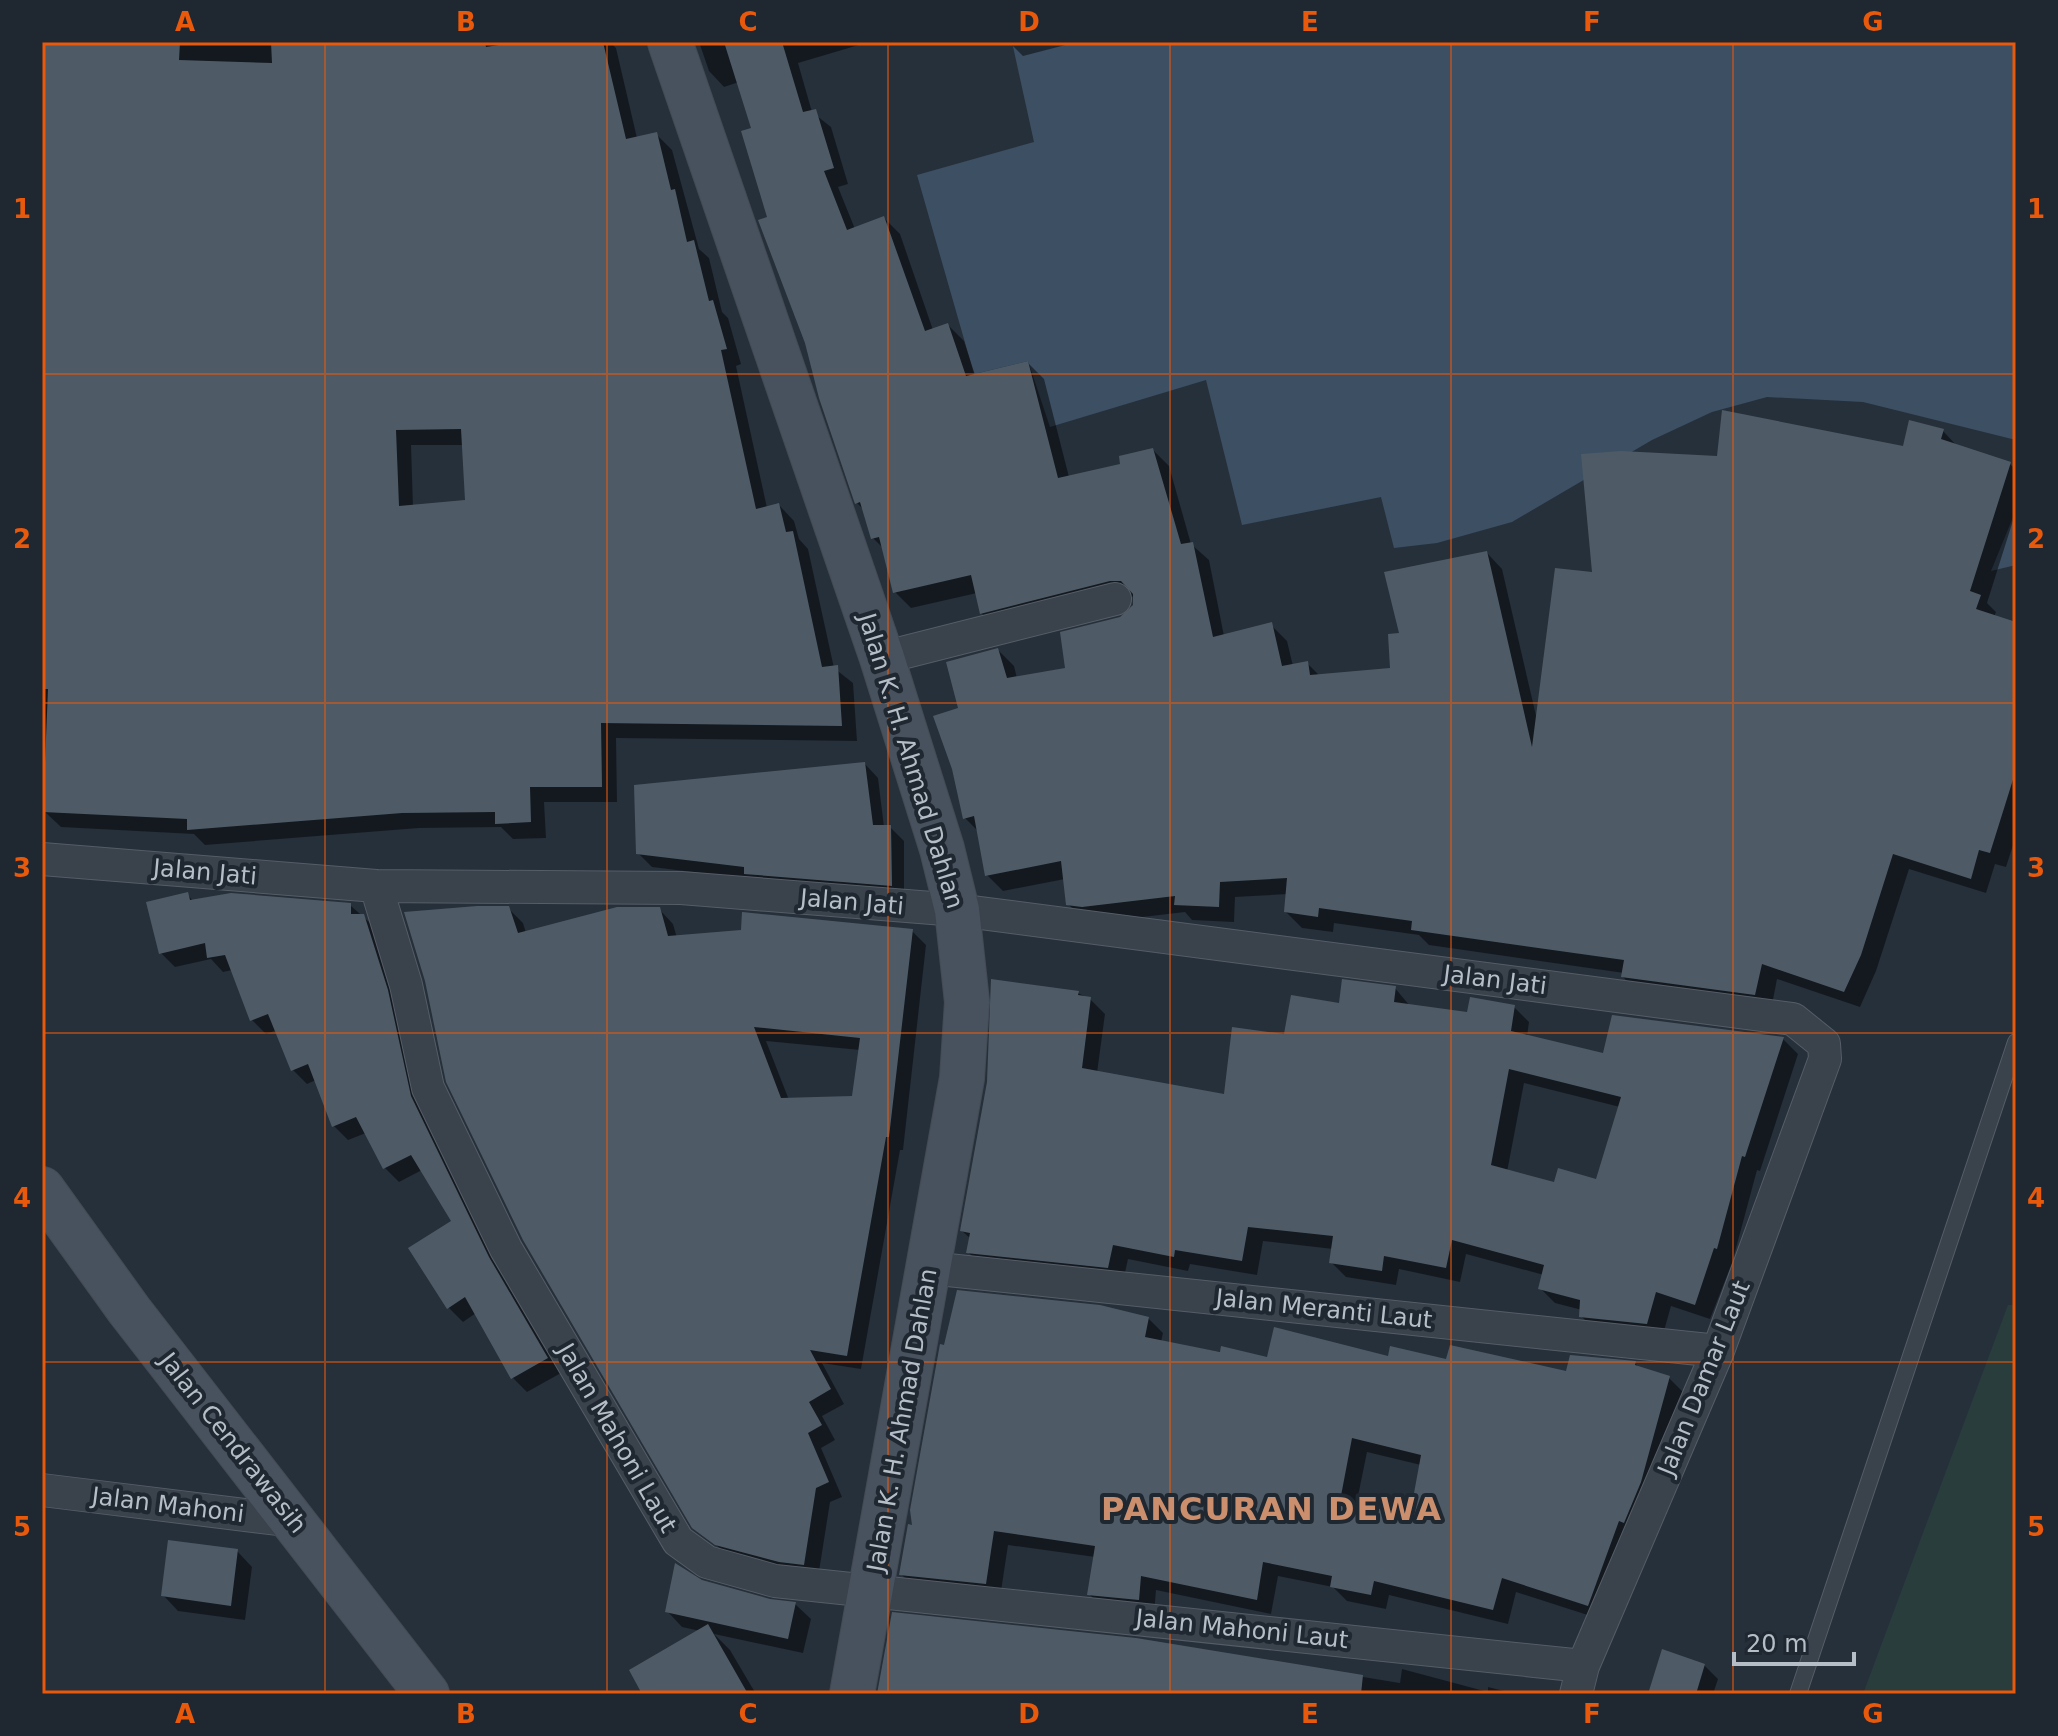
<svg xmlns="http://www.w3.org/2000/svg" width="2058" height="1736" viewBox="0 0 2058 1736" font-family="'DejaVu Sans',sans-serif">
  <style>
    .green { fill: #293d3d }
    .water { fill: #3d4f63 }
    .shadow { fill: #0007; fill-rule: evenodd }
    .building { fill: #4e5b67; fill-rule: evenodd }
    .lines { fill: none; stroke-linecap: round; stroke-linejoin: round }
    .lane-casing { stroke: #555d67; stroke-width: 18 }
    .street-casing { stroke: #555d67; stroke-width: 34 }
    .secondary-casing { stroke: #434b55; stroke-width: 46 }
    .lane { stroke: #3a424c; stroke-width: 16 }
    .street { stroke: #3a424c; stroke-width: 32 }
    .secondary { stroke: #48525e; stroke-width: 44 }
    .grid { fill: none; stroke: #e8590c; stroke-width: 2; stroke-opacity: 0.55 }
    .labels { text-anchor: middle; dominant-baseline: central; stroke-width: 8; stroke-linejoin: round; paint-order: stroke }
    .street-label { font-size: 24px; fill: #b5bdc7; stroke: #1f2731 }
    .district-label { font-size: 32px; font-weight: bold; letter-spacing: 2px; fill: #cb8f6d; stroke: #1f2731 }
    .neatline { fill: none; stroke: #e8590c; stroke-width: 3 }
    .grid-label { font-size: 26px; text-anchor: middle; font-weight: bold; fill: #e8590c }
  </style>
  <rect width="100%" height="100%" fill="#26303b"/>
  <path class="green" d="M 2008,1305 L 2016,1305 L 2016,1694 L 1863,1694 Z"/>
  <path class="water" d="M 1012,42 L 2016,42 L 2016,440 L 1863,402 L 1767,397 L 1712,412 L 1652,440 L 1512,522 L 1437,543 L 1394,548 L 1381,497 L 1242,525 L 1206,380 L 1050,427 L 1028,361 L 974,374 L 917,175 L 1034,142 Z
    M 2016,510 L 2016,565 L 1991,571 Z"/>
  <path class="shadow" d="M 42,42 L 610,42 L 616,48 L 637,138 L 656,134 L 672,150 L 699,249 L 709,258 L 722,312 L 728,318 L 741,364 L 736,366 L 767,508 L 779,505 L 794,521 L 799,539 L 808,549 L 834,668 L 853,683 L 857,741 L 616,738 L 617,802 L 544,802 L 546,838 L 513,839 L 501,827 L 419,828 L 205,845 L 194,834 L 61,827 L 45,812 L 47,775 L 42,775 ZM 411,445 L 464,445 L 467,502 L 413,507 Z
    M 699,42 L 869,42 L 798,63 L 812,112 L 831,127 L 848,184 L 838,187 L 855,229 L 884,218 L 900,234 L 933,330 L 948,325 L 964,341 L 975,375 L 1028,363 L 1044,379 L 1069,477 L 1123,466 L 1153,450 L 1169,466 L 1191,544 L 1209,560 L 1224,636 L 1271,625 L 1287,641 L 1293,666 L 1307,663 L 1320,676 L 1392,670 L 1402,635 L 1487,553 L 1502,569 L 1537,720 L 1594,575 L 1719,458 L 1904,449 L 1943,431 L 1958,447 L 2010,464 L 2016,470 L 2016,511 L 1987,603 L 1996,612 L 1994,617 L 2016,624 L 2016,836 L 2006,867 L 1995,864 L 1986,893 L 1909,869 L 1876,971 L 1860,1007 L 1777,979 L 1771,1010 L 1639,993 L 1623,977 L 1624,973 L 1429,945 L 1419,935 L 1334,923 L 1333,932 L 1302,928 L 1286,912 L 1288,894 L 1235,897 L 1234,922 L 1192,920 L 1185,912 L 1100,922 L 1084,920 L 1068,904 L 1065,879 L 1003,891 L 987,875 L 979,832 L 965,818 L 961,709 L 998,650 L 1014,666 L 1017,678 L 1068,669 L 1135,606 L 1135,596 L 997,628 L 981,613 L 977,593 L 911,608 L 895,592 L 885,550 L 873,538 L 864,510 L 857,503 L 769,218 L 754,129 L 739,82 L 724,87 L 709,71 Z
    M 1009,42 L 1077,42 L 1023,56 Z
    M 865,764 L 878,778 L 884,827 L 890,827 L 904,841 L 904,898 L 652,867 L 638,853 Z
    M 187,894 L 194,902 L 350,905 L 378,930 L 561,1373 L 527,1392 L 513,1378 L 476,1313 L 463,1322 L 449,1308 L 453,1222 L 422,1170 L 399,1182 L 385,1168 L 366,1133 L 348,1140 L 333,1125 L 316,1080 L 307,1084 L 293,1070 L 277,1030 L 266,1034 L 252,1020 L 232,970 L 223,972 L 211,959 L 175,967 L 161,953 Z
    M 508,908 L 523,923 L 526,933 L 659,909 L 673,924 L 677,938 L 912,931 L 926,945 L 903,1150 L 900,1150 L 861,1369 L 822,1363 L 844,1404 L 822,1416 L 835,1440 L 821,1448 L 842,1497 L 830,1502 L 818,1578 L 732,1558 L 694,1527 ZM 766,1041 L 860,1050 L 854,1098 L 789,1100 Z
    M 1395,988 L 1410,1006 L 1469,1014 L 1514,1007 L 1529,1022 L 1527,1037 L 1604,1056 L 1783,1039 L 1798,1054 L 1760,1171 L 1757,1170 L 1732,1263 L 1710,1319 L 1671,1306 L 1662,1338 L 1597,1332 L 1581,1316 L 1582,1310 L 1555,1303 L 1540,1288 L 1544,1275 L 1466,1254 L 1460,1282 L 1399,1269 L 1396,1285 L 1346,1277 L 1331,1262 L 1333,1249 L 1263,1241 L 1257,1275 L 1190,1264 L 1188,1271 L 1128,1259 L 1123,1282 L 983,1267 L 968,1252 L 971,1239 L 962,1231 L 1078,993 L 1090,999 L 1105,1014 L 1097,1073 L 1225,1096 L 1286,1037 L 1341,1005 ZM 1524,1083 L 1620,1107 L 1597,1181 L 1556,1184 L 1507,1172 Z
    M 1148,1318 L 1163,1333 L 1161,1342 L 1269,1360 L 1389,1358 L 1568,1373 L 1635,1363 L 1640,1369 L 1669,1378 L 1684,1393 L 1603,1620 L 1516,1592 L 1508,1624 L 1389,1595 L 1386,1609 L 1347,1601 L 1333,1587 L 1278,1576 L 1271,1614 L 1156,1590 L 1154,1614 L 1104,1609 L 1089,1594 L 1095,1557 L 1008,1545 L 1000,1598 L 916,1589 L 901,1574 L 914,1527 ZM 1367,1452 L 1421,1465 L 1411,1517 L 1356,1506 Z
    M 237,1551 L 252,1567 L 245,1620 L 178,1611 L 163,1595 Z
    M 701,1582 L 770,1601 L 795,1604 L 811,1619 L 803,1653 L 714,1634 L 730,1650 L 756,1694 L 645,1694 L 700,1631 L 682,1627 L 667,1611 Z
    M 1136,1640 L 1400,1683 L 1402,1669 L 1488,1692 L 1488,1687 L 1516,1694 L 879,1694 Z
    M 1704,1665 L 1718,1679 L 1713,1694 L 1650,1694 Z"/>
  <path class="building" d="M 42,42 L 180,42 L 179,60 L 272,63 L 271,42 L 485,42 L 486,47 L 519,42 L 603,42 L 626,139 L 657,132 L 671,190 L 675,189 L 687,242 L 694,240 L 709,301 L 713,300 L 727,349 L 721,350 L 756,509 L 779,503 L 786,532 L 793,531 L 822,667 L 838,665 L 842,726 L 601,723 L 602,787 L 530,787 L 531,822 L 495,824 L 495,812 L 402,813 L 187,830 L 187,819 L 43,812 L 48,689 L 42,689 ZM 461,429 L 465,500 L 399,506 L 396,430 Z
    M 724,42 L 782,42 L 803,112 L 816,109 L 834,168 L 824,171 L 847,230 L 884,216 L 925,331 L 948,323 L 966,376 L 1028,361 L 1058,478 L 1120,464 L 1119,456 L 1153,448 L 1181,544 L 1193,542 L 1213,637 L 1272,622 L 1282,666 L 1308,661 L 1310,675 L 1390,668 L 1388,634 L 1399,633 L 1384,572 L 1487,551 L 1532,747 L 1555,568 L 1592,572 L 1581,454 L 1621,451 L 1717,456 L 1722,410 L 1903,446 L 1909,420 L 1944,429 L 1941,439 L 2011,462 L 1970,591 L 1981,595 L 1976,609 L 2016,622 L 2016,770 L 1990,853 L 1979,850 L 1971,879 L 1893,854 L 1861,955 L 1844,992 L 1762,964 L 1755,995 L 1621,977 L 1624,960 L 1411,930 L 1412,921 L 1319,908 L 1318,917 L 1284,912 L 1287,878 L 1220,882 L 1219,907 L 1174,905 L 1175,896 L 1082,907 L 1066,905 L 1061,861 L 985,876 L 974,816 L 963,819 L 952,769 L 933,716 L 958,708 L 946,662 L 998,648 L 1007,678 L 1065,668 L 1060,632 L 1120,617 L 1133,605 L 1133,594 L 1121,581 L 1110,581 L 980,614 L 971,575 L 893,593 L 879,537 L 871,539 L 860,502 L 855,504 L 819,398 L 805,343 L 758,220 L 767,217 L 741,131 L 751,128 Z
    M 865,762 L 873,825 L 891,825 L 892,886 L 744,874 L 744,867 L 636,854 L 634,785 Z
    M 188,892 L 190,900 L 231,893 L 351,903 L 351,914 L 364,914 L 388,990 L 411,1096 L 489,1257 L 548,1358 L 511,1379 L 465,1297 L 447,1309 L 408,1248 L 451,1221 L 411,1155 L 383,1169 L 356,1117 L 332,1127 L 308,1064 L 291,1071 L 268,1014 L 250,1021 L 225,955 L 207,958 L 205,943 L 159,954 L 146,902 Z
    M 477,906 L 509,906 L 518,933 L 617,907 L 660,907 L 668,936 L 741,930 L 742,912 L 913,929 L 889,1137 L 886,1137 L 847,1356 L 810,1350 L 831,1389 L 809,1402 L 822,1425 L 808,1433 L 829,1482 L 816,1488 L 804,1565 L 779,1562 L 715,1545 L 692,1528 L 523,1240 L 446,1082 L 425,981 L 404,912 ZM 754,1027 L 860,1038 L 852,1096 L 781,1098 Z
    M 991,979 L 1079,991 L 1078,995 L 1091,997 L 1082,1068 L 1224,1094 L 1232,1027 L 1284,1034 L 1291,995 L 1339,1003 L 1342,979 L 1396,986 L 1394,1002 L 1467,1012 L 1470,997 L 1515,1005 L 1511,1031 L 1603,1053 L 1612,1015 L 1784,1037 L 1745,1157 L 1742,1156 L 1717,1249 L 1714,1248 L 1695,1305 L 1656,1292 L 1647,1324 L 1579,1317 L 1580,1300 L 1538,1289 L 1544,1265 L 1452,1240 L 1446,1268 L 1384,1256 L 1382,1271 L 1329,1263 L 1333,1236 L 1248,1227 L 1242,1261 L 1175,1250 L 1174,1257 L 1113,1245 L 1108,1268 L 966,1253 L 970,1233 L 960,1231 L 987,1082 ZM 1509,1069 L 1621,1097 L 1596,1179 L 1558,1168 L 1554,1182 L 1491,1165 Z
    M 957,1290 L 1100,1305 L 1149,1317 L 1145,1337 L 1220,1352 L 1221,1346 L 1267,1357 L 1274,1327 L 1388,1356 L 1390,1346 L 1446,1359 L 1450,1345 L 1566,1371 L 1570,1355 L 1636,1361 L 1635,1365 L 1670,1376 L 1641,1482 L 1624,1523 L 1619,1521 L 1588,1606 L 1502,1578 L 1493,1610 L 1374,1581 L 1371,1595 L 1330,1587 L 1332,1576 L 1263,1562 L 1257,1600 L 1141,1576 L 1139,1600 L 1087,1595 L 1095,1546 L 994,1531 L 986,1584 L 899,1575 L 908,1524 L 912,1525 L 910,1510 L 940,1344 L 944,1345 ZM 1352,1438 L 1421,1455 L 1410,1515 L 1340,1501 Z
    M 168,1540 L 238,1549 L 231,1606 L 161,1596 Z
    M 675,1563 L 702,1580 L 770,1599 L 796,1602 L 788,1639 L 665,1612 Z
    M 892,1612 L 1136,1638 L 1363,1675 L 1361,1694 L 877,1694 Z
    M 708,1624 L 748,1694 L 642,1694 L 629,1670 Z
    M 1662,1649 L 1705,1664 L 1696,1694 L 1648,1694 Z"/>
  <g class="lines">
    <defs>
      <path id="lane" d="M 1798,1694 L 2016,1042"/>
      <path id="street" d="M 882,658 L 1115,599
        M 42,859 L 376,886 L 681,888 L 957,910 L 1793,1019 L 1824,1044 L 1825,1059 L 1718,1351 L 1583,1666 L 1576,1694
        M 376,886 L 406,985 L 428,1088 L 506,1249 L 678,1541 L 707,1562 L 775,1581 L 1583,1666
        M 929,1268 L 1718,1351
        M 42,1490 L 294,1521"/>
      <path id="secondary" d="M 670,42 L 882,658 L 942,849 L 957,910 L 967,1002 L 962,1078 L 852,1694
        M 42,1189 L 129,1310 L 427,1694"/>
    </defs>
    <use href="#lane" class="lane-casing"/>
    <use href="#street" class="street-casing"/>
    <use href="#secondary" class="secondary-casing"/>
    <use href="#lane" class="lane"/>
    <use href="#street" class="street"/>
    <use href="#secondary" class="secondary"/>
  </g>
  <path class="grid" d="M 325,42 L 325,1694M 607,42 L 607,1694M 888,42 L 888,1694M 1170,42 L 1170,1694M 1451,42 L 1451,1694M 1733,42 L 1733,1694M 42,374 L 2016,374M 42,703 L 2016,703M 42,1033 L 2016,1033M 42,1362 L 2016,1362"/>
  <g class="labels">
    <g class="street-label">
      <text transform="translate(911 761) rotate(73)">Jalan K. H. Ahmad Dahlan</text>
      <text transform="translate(205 872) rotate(5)">Jalan Jati</text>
      <text transform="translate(852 902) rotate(5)">Jalan Jati</text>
      <text transform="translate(1495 980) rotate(7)">Jalan Jati</text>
      <text transform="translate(1324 1309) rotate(6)">Jalan Meranti Laut</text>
      <text transform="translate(1704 1378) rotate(-68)">Jalan Damar Laut</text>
      <text transform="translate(902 1420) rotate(-80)">Jalan K. H. Ahmad Dahlan</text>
      <text transform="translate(617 1438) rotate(60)">Jalan Mahoni Laut</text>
      <text transform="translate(233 1443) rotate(52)">Jalan Cendrawasih</text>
      <text transform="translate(168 1505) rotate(7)">Jalan Mahoni</text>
      <text transform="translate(1242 1629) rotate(6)">Jalan Mahoni Laut</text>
    </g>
    <g class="district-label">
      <text x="1272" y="1509">PANCURAN DEWA</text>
    </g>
  </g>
  <rect width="2058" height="1736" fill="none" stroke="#1f2731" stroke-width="88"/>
  <path d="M1734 1652v12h120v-12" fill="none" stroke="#b5bdc7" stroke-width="4"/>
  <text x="1746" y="1652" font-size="24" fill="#b5bdc7" stroke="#1f2731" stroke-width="6" paint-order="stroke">20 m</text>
  <rect x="44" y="44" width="1970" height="1648" class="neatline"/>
  <g class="grid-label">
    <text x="185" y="31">A</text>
    <text x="466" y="31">B</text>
    <text x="748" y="31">C</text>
    <text x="1029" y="31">D</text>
    <text x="1310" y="31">E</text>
    <text x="1592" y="31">F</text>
    <text x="1873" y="31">G</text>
    <text x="22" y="218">1</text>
    <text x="2036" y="218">1</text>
    <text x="22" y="548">2</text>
    <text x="2036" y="548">2</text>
    <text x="22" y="877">3</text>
    <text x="2036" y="877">3</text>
    <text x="22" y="1207">4</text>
    <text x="2036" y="1207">4</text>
    <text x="22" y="1536">5</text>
    <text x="2036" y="1536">5</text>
    <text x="185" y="1723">A</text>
    <text x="466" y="1723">B</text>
    <text x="748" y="1723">C</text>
    <text x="1029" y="1723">D</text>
    <text x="1310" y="1723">E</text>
    <text x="1592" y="1723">F</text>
    <text x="1873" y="1723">G</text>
  </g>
</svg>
